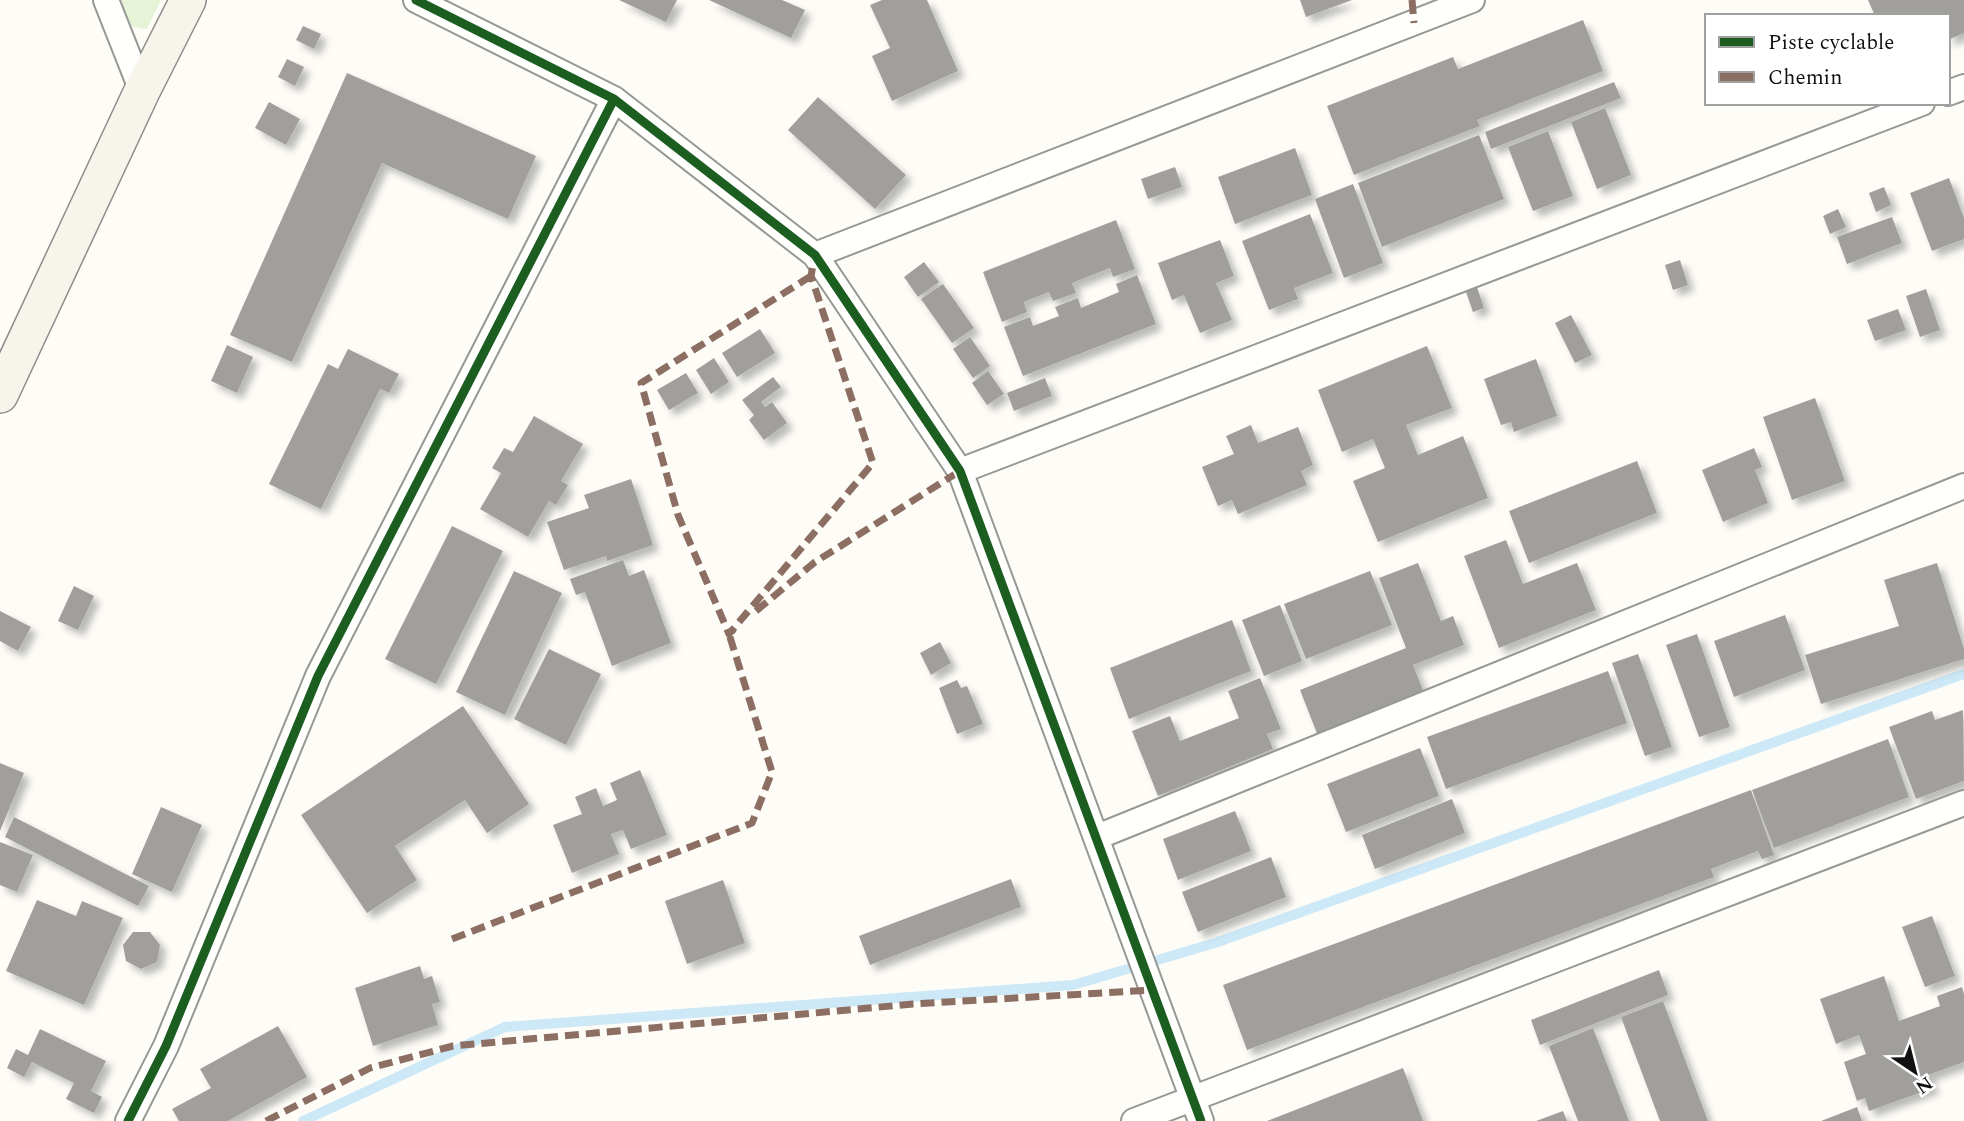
<svg xmlns="http://www.w3.org/2000/svg" width="1964" height="1121" viewBox="0 0 1964 1121" font-family="Spectral,serif">
  <style>
    .green { fill: #e7f3d7 }
    .lines { fill: none; stroke-linecap: round; stroke-linejoin: round }
    .stream { stroke: #cde8f7; stroke-width: 10 }
    .building { fill: #a19f9c; filter: url(#shadow) }
    .street-casing { stroke: #979795; stroke-width: 28 }
    .secondary-casing { stroke: #8e8d8b; stroke-width: 38 }
    .street { stroke: #fffffe; stroke-width: 24 }
    .secondary { stroke: #f6f4eb; stroke-width: 35 }
    .quiet { stroke: #8d6e63; stroke-width: 7; stroke-dasharray: 14 7; stroke-linecap: butt }
    .cycleway-casing { stroke: #fff; stroke-width: 13 }
    .cycleway { stroke: #1b5e20; stroke-width: 9 }
  </style>
  <defs>
    <filter id="shadow"><feDropShadow dx="6" dy="6" stdDeviation="3.5" flood-color="#0004"/></filter>
  </defs>
  <rect width="100%" height="100%" fill="#fdfcf7"/>
  <path class="green" d="M 117,0 L 161,0 L 147,29 L 127,26 Z"/>
  <g class="lines">
    <path class="stream" d="M 303,1121 L 505,1027 L 1073,985 L 1215,943 L 1964,674"/>
  </g>
  <path class="building" d="M 619,0 L 677,0 L 666,22 Z
    M 709,0 L 782,0 L 805,10 L 791,38 Z
    M 882,0 L 927,0 L 958,71 L 892,101 L 872,56 L 890,48 L 870,5 Z
    M 1300,0 L 1352,0 L 1306,17 Z
    M 1868,0 L 1964,0 L 1964,33 L 1948,40 L 1948,16 L 1875,16 Z
    M 1583,20 L 1603,71 L 1477,120 L 1480,126 L 1354,175 L 1327,106 L 1453,57 L 1458,69 Z
    M 303,26 L 321,34 L 314,49 L 296,40 Z
    M 287,59 L 304,67 L 295,86 L 278,77 Z
    M 347,73 L 536,156 L 508,219 L 382,163 L 292,362 L 230,335 Z
    M 1614,82 L 1621,98 L 1491,149 L 1485,132 Z
    M 818,97 L 906,175 L 875,209 L 788,130 Z
    M 269,102 L 300,119 L 286,145 L 255,128 Z
    M 1605,108 L 1631,175 L 1597,189 L 1571,122 Z
    M 1548,131 L 1573,196 L 1533,211 L 1508,147 Z
    M 1479,135 L 1504,199 L 1382,247 L 1358,183 Z
    M 1295,148 L 1312,195 L 1235,224 L 1218,177 Z
    M 1175,167 L 1182,187 L 1148,199 L 1141,179 Z
    M 1949,178 L 1964,218 L 1964,239 L 1932,251 L 1910,193 Z
    M 1353,184 L 1383,263 L 1344,278 L 1315,199 Z
    M 1884,187 L 1891,205 L 1876,212 L 1869,193 Z
    M 1838,209 L 1846,227 L 1830,234 L 1823,216 Z
    M 1310,214 L 1333,273 L 1294,288 L 1298,299 L 1269,310 L 1242,241 Z
    M 1892,217 L 1902,243 L 1847,264 L 1837,237 Z
    M 1116,220 L 1135,269 L 1113,277 L 1110,268 L 1072,283 L 1076,293 L 1053,301 L 1049,292 L 1024,302 L 1027,312 L 1002,322 L 983,272 Z
    M 1220,240 L 1234,276 L 1216,283 L 1232,320 L 1200,333 L 1184,295 L 1172,300 L 1158,263 Z
    M 1680,260 L 1688,285 L 1673,290 L 1665,265 Z
    M 924,262 L 939,282 L 918,297 L 904,277 Z
    M 1137,275 L 1156,324 L 1023,376 L 1004,327 L 1030,317 L 1033,326 L 1059,316 L 1055,307 L 1078,298 L 1081,308 L 1119,292 L 1116,284 Z
    M 943,284 L 974,328 L 952,343 L 921,299 Z
    M 1477,287 L 1484,308 L 1473,312 L 1466,292 Z
    M 1926,289 L 1940,330 L 1920,337 L 1906,296 Z
    M 1898,309 L 1906,330 L 1875,341 L 1867,320 Z
    M 1571,315 L 1592,355 L 1575,363 L 1555,323 Z
    M 760,329 L 775,353 L 737,377 L 722,353 Z
    M 970,337 L 990,366 L 973,378 L 953,349 Z
    M 227,345 L 253,357 L 237,393 L 211,381 Z
    M 1427,346 L 1452,408 L 1406,425 L 1418,455 L 1463,436 L 1488,498 L 1378,542 L 1353,481 L 1385,468 L 1373,439 L 1342,452 L 1318,390 Z
    M 348,349 L 399,374 L 389,393 L 380,389 L 321,509 L 269,484 L 328,364 L 338,369 Z
    M 714,358 L 729,382 L 711,394 L 696,370 Z
    M 1536,359 L 1557,416 L 1514,432 L 1511,422 L 1501,425 L 1484,379 Z
    M 988,371 L 1004,394 L 987,405 L 972,383 Z
    M 686,373 L 698,393 L 669,410 L 657,390 Z
    M 773,377 L 781,387 L 761,402 L 765,407 L 772,402 L 787,423 L 764,440 L 749,420 L 754,415 L 742,400 Z
    M 1045,378 L 1052,396 L 1014,411 L 1007,393 Z
    M 1815,398 L 1845,481 L 1792,500 L 1763,417 Z
    M 534,416 L 583,444 L 561,481 L 568,485 L 556,505 L 549,501 L 528,537 L 480,509 L 501,473 L 492,468 L 504,448 L 513,452 Z
    M 1251,425 L 1258,443 L 1298,427 L 1313,465 L 1301,471 L 1307,485 L 1238,514 L 1232,500 L 1218,506 L 1202,467 L 1234,454 L 1226,436 Z
    M 1754,448 L 1762,467 L 1755,470 L 1768,503 L 1723,522 L 1702,470 Z
    M 1637,461 L 1657,513 L 1529,563 L 1509,511 Z
    M 631,479 L 653,545 L 607,561 L 606,556 L 564,570 L 547,522 L 589,508 L 584,495 Z
    M 452,526 L 503,551 L 436,684 L 385,659 Z
    M 1506,540 L 1523,584 L 1577,563 L 1596,610 L 1499,648 L 1464,556 Z
    M 623,560 L 629,576 L 644,570 L 671,643 L 612,666 L 585,592 L 576,595 L 570,579 Z
    M 1418,563 L 1441,621 L 1453,616 L 1464,645 L 1413,665 L 1425,695 L 1318,736 L 1300,690 L 1406,648 L 1379,578 Z
    M 1937,563 L 1964,649 L 1964,659 L 1821,704 L 1805,655 L 1899,626 L 1884,580 Z
    M 514,571 L 562,593 L 505,715 L 456,692 Z
    M 1370,571 L 1392,625 L 1306,659 L 1284,604 Z
    M 74,586 L 94,596 L 78,630 L 58,621 Z
    M 1280,605 L 1302,661 L 1264,676 L 1242,620 Z
    M 0,611 L 31,627 L 18,651 L 0,641 Z
    M 1785,615 L 1805,670 L 1734,697 L 1714,641 Z
    M 1232,620 L 1251,671 L 1129,719 L 1110,668 Z
    M 1697,634 L 1730,727 L 1699,737 L 1666,645 Z
    M 940,642 L 951,663 L 931,675 L 920,653 Z
    M 549,649 L 601,674 L 566,745 L 514,719 Z
    M 1638,654 L 1672,747 L 1645,756 L 1612,663 Z
    M 1608,671 L 1627,723 L 1446,789 L 1427,737 Z
    M 1260,678 L 1281,729 L 1267,734 L 1273,749 L 1158,796 L 1132,731 L 1170,716 L 1180,741 L 1239,718 L 1228,691 Z
    M 957,680 L 961,688 L 967,686 L 983,724 L 957,734 L 939,688 Z
    M 463,706 L 529,804 L 487,833 L 465,800 L 395,846 L 417,880 L 367,913 L 301,815 Z
    M 1963,710 L 1964,781 L 1916,799 L 1889,727 L 1932,711 L 1935,720 Z
    M 1888,739 L 1909,797 L 1774,848 L 1752,790 Z
    M 1420,748 L 1439,796 L 1346,832 L 1327,784 Z
    M 0,763 L 24,773 L 0,831 Z
    M 640,770 L 667,835 L 631,849 L 623,830 L 611,834 L 619,854 L 572,873 L 553,825 L 582,814 L 575,797 L 596,788 L 603,806 L 617,800 L 610,783 Z
    M 1751,790 L 1774,855 L 1762,859 L 1758,851 L 1711,869 L 1714,877 L 1247,1050 L 1223,985 Z
    M 1452,799 L 1465,833 L 1375,869 L 1362,835 Z
    M 161,807 L 202,825 L 172,892 L 132,874 Z
    M 1235,811 L 1251,851 L 1178,880 L 1163,839 Z
    M 14,817 L 149,886 L 138,906 L 5,837 Z
    M 0,842 L 33,855 L 17,892 L 0,885 Z
    M 1271,857 L 1286,897 L 1198,932 L 1182,892 Z
    M 1011,879 L 1021,907 L 870,965 L 859,936 Z
    M 723,880 L 745,943 L 687,964 L 665,901 Z
    M 37,900 L 76,916 L 82,901 L 123,918 L 84,1005 L 6,971 Z
    M 1932,916 L 1955,976 L 1925,987 L 1902,927 Z
    M 133,932 L 150,932 L 160,945 L 157,962 L 141,969 L 126,961 L 123,945 Z
    M 420,966 L 424,979 L 432,976 L 440,1002 L 432,1004 L 438,1025 L 373,1046 L 355,988 Z
    M 1659,970 L 1668,995 L 1540,1045 L 1531,1020 Z
    M 1884,976 L 1899,1021 L 1940,1006 L 1937,996 L 1962,987 L 1964,994 L 1964,1062 L 1928,1075 L 1933,1088 L 1869,1111 L 1865,1098 L 1857,1101 L 1844,1062 L 1866,1054 L 1859,1035 L 1836,1044 L 1820,999 Z
    M 1663,1001 L 1708,1121 L 1660,1121 L 1621,1017 Z
    M 278,1026 L 307,1077 L 228,1121 L 179,1121 L 172,1109 L 211,1088 L 200,1069 Z
    M 1593,1028 L 1629,1121 L 1578,1121 L 1549,1046 Z
    M 40,1029 L 106,1061 L 91,1091 L 102,1097 L 94,1113 L 66,1099 L 74,1083 L 32,1062 L 24,1077 L 7,1068 L 16,1049 L 28,1055 Z
    M 1403,1068 L 1423,1121 L 1267,1121 Z
    M 1857,1107 L 1862,1121 L 1821,1121 Z
    M 1563,1111 L 1567,1121 L 1536,1121 Z"/>
  <g class="lines">
    <defs>
      <path id="street" d="M 106,0 L 142,91
        M 416,0 L 614,99 L 815,255 L 960,471 L 1201,1121
        M 1948,93 L 1964,87
        M 815,255 L 1472,0
        M 960,471 L 1922,103
        M 1097,837 L 1964,486
        M 128,1121 L 166,1046 L 318,676 L 614,99
        M 1134,1121 L 1964,803"/>
      <path id="secondary" d="M 0,395 L 142,91 L 188,0"/>
    </defs>
    <use href="#street" class="street-casing"/>
    <use href="#secondary" class="secondary-casing"/>
    <use href="#street" class="street"/>
    <use href="#secondary" class="secondary"/>
    <path class="quiet" d="M 1412,0 L 1414,23
      M 811,276 L 641,383 L 678,515 L 729,634 L 873,463 L 811,276 L 815,255
      M 756,611 L 815,562 L 960,471
      M 452,939 L 752,823 L 772,772 L 729,634 L 734,629
      M 266,1121 L 370,1068 L 453,1046 L 913,1004 L 1152,990"/>
    <defs>
      <path id="cycleway" d="M 416,0 L 614,99 L 815,255 L 960,471 L 1201,1121
        M 128,1121 L 166,1046 L 318,676 L 614,99"/>
    </defs>
    <use href="#cycleway" class="cycleway-casing"/>
    <use href="#cycleway" class="cycleway"/>
  </g>
  <rect x="1705" y="14" width="245" height="91" fill="#ffffff" stroke="#a0a0a0" stroke-width="2"/>
  <rect x="1719" y="37" width="35" height="10" fill="#1b5e20" stroke="#a0a0a0" stroke-width="2"/>
  <text x="1768" y="49" font-size="21" fill="#111111">Piste cyclable</text>
  <rect x="1719" y="72" width="35" height="10" fill="#8d6e63" stroke="#a0a0a0" stroke-width="2"/>
  <text x="1768" y="84" font-size="21" fill="#111111">Chemin</text>
  <g transform="translate(1915 1072) rotate(145)" stroke="#ffffff" stroke-width="5" paint-order="stroke">
  <path d="M0-5L12 26L0 18L-12 26Z" fill="#111111"/>
  <text y="-10" font-size="19" font-weight="bold" text-anchor="middle" fill="#111111">N</text>
  </g>
</svg>
